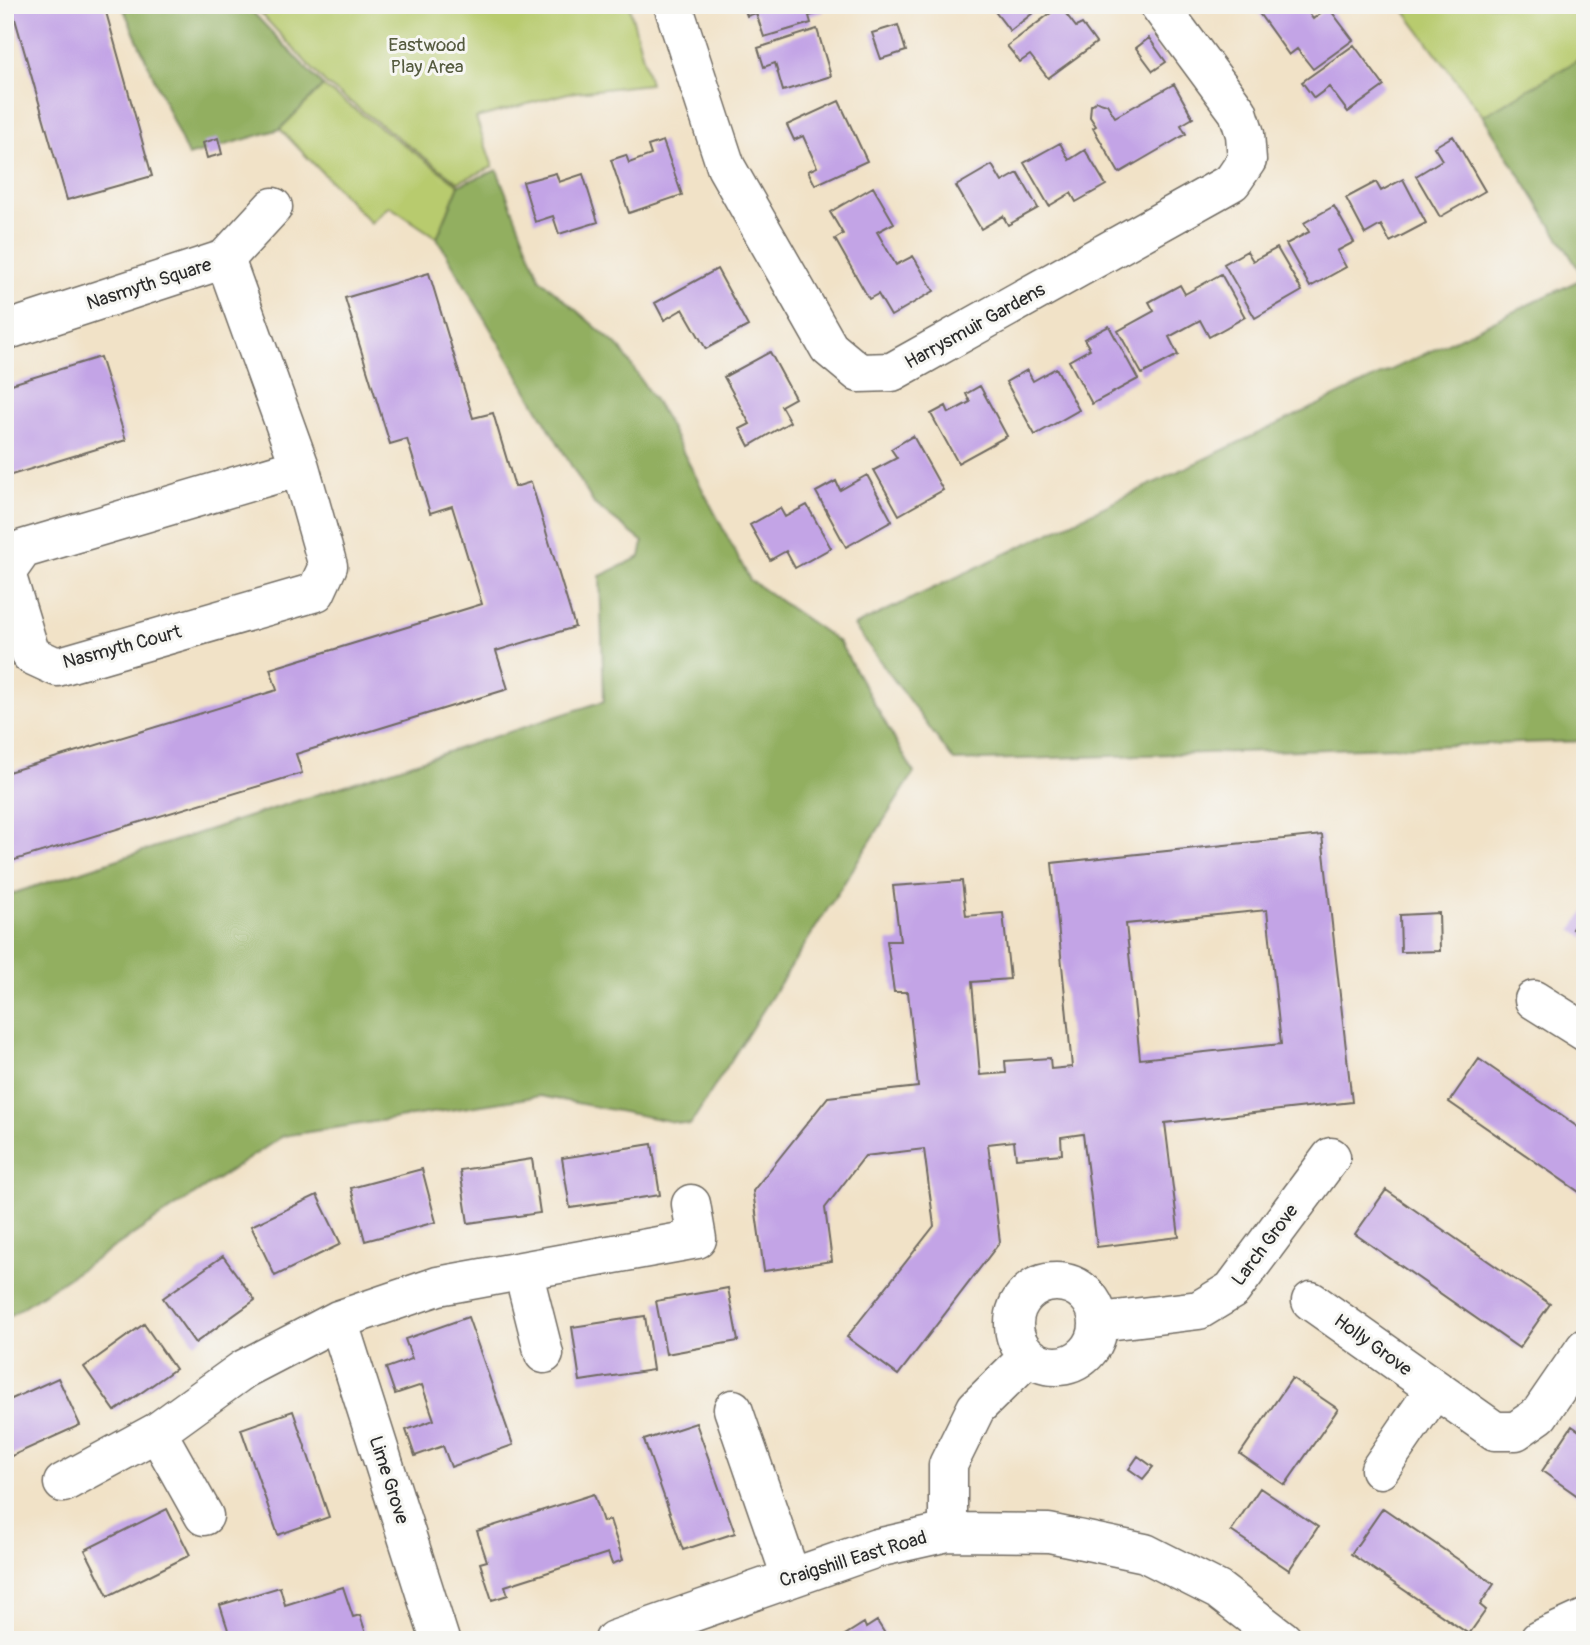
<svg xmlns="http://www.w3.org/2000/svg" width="1590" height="1645" viewBox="0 0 1590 1645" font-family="Pangolin,sans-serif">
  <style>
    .green { fill: #b8cb6e; stroke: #727b4c; stroke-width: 2 }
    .forest { fill: #92af61; stroke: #5e6d46; stroke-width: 2 }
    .building { fill: #c3a4e6; fill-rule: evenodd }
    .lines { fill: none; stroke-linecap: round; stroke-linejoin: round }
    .minor-casing { stroke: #706b62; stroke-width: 41 }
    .minor { stroke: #fff; stroke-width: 38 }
    .labels { text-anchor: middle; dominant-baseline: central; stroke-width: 6; stroke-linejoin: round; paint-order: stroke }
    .park-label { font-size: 19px; fill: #555b3f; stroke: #f6f6f2 }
    .street-label { font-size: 19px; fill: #2b2b2b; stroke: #f6f6f2 }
  </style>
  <rect width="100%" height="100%" fill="#f6f6f2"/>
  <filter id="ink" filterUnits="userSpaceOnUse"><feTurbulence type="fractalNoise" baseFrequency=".0143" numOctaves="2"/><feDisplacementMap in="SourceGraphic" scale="14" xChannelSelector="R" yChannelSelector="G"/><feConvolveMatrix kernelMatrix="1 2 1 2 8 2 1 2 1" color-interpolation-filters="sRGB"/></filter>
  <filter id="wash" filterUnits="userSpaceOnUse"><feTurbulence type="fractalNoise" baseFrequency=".00686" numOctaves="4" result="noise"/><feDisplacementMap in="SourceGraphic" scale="28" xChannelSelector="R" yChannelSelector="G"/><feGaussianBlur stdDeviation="1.57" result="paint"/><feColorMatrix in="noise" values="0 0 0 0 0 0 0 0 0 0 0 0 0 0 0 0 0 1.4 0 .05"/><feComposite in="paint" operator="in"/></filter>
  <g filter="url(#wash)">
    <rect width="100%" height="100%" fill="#f1e2c7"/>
    <path class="green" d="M 253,5 L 629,5 L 650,84 L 568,93 L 476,118 L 493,167 L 458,182 L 326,84 Z
      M 1400,5 L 1585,5 L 1585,56 L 1483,116 Z
      M 323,86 L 459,185 L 437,238 L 389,206 L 371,223 L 280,129 Z"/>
    <path class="forest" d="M 122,5 L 246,5 L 323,86 L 280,129 L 188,156 Z
      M 1585,56 L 1585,741 L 954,761 L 854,626 L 1584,278 L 1483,116 Z
      M 497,170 L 540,279 L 621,349 L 663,414 L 750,580 L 839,642 L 914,773 L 690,1125 L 540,1096 L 283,1136 L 5,1319 L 5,896 L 604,701 L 600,576 L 640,557 L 643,542 L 594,504 L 437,238 L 459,185 Z"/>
    <g id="blocks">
      <path class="building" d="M 11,5 L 104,5 L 152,176 L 67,200 Z
        M 743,5 L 820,5 L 823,12 L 809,16 L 811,23 L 764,37 L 756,13 L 747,16 Z
        M 990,5 L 1043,5 L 1010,31 Z
        M 1253,5 L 1303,5 L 1313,19 L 1328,7 L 1353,40 L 1313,69 L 1297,49 L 1289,55 Z
        M 1060,6 L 1076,27 L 1082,24 L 1096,43 L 1048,78 L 1030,55 L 1020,62 L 1007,46 Z
        M 898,25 L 906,51 L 881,59 L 872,33 Z
        M 817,29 L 831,76 L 783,91 L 775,63 L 764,67 L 758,48 Z
        M 1149,38 L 1166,62 L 1153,71 L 1136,48 Z
        M 1354,45 L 1384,86 L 1348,112 L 1329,87 L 1314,98 L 1302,82 Z
        M 1174,84 L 1193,118 L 1181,125 L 1186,134 L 1119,173 L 1093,128 L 1096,126 L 1090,117 L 1091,105 L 1097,101 L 1107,104 L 1115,117 Z
        M 839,101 L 867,161 L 815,185 L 808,171 L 817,167 L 803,136 L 794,140 L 787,125 Z
        M 1453,136 L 1485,191 L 1440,217 L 1416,176 L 1442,160 L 1434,147 Z
        M 218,138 L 222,154 L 207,158 L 203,143 Z
        M 663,141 L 682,195 L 629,213 L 611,160 L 626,155 L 629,163 L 651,155 L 648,146 Z
        M 1060,143 L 1069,160 L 1085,150 L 1106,185 L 1076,202 L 1071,193 L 1049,206 L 1024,163 Z
        M 992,165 L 1002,182 L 1018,173 L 1038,208 L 1008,225 L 1003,216 L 981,229 L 956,186 Z
        M 556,173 L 559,182 L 583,174 L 598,222 L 559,234 L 553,216 L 535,222 L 523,182 Z
        M 1403,179 L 1426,223 L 1390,242 L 1381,225 L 1365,234 L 1346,198 L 1376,182 L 1381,191 Z
        M 873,187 L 894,223 L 877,232 L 896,265 L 913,256 L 934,291 L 891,316 L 878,294 L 869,299 L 835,239 L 843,234 L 830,212 Z
        M 1334,206 L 1354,242 L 1337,251 L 1346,267 L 1310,287 L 1286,244 L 1309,232 L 1304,223 Z
        M 1277,248 L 1302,291 L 1255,318 L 1224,264 L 1247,251 L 1253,261 Z
        M 717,269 L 748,326 L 706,349 L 683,309 L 664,320 L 655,303 Z
        M 429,273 L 473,418 L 493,413 L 515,487 L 531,482 L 575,627 L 496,651 L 508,689 L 296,754 L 302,773 L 5,863 L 5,773 L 277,690 L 270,669 L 482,604 L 452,506 L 430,513 L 407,439 L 390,444 L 345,298 Z
        M 1221,274 L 1245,317 L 1209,337 L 1200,320 L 1169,337 L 1178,355 L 1142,374 L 1118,331 L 1154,311 L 1149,302 L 1180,285 L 1185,294 Z
        M 1109,326 L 1138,379 L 1092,404 L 1069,361 L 1090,349 L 1084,339 Z
        M 770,352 L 795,398 L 781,406 L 790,422 L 749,446 L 740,429 L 750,424 L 724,377 Z
        M 100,357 L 126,440 L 5,477 L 5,386 Z
        M 1056,368 L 1079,410 L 1035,435 L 1006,382 L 1027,370 L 1033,381 Z
        M 980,386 L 1007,436 L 958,463 L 931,414 L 946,406 L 949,413 L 970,402 L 966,394 Z
        M 913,436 L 943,490 L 899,515 L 874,470 L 897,458 L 891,449 Z
        M 867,475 L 892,521 L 846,547 L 816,492 L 836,481 L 840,490 Z
        M 807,505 L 831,548 L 795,568 L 786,551 L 770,560 L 750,525 L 780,508 L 785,517 Z
        M 1322,835 L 1352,1102 L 1165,1123 L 1179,1237 L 1097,1247 L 1083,1134 L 1061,1137 L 1062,1154 L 1016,1158 L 1014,1141 L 988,1144 L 1000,1242 L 898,1375 L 847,1337 L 934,1226 L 924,1149 L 865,1156 L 825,1208 L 832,1261 L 764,1271 L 753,1191 L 828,1097 L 918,1087 L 908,992 L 894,992 L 887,941 L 900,941 L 893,886 L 962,881 L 966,916 L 1003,913 L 1010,979 L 972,982 L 980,1075 L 1006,1073 L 1005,1061 L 1050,1058 L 1051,1069 L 1072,1067 L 1052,863 ZM 1267,910 L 1281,1044 L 1140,1059 L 1126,924 Z
        M 1585,910 L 1585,938 L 1572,929 Z
        M 1439,913 L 1440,951 L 1401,952 L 1400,915 Z
        M 1479,1059 L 1585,1132 L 1585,1196 L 1449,1102 Z
        M 652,1144 L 660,1195 L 570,1208 L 562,1158 Z
        M 532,1159 L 540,1213 L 468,1223 L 460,1170 Z
        M 422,1169 L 436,1222 L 365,1241 L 351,1188 Z
        M 1386,1190 L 1550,1304 L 1519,1348 L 1355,1234 Z
        M 317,1195 L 341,1244 L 275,1276 L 251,1226 Z
        M 223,1256 L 255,1300 L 195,1343 L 163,1298 Z
        M 728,1288 L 738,1341 L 666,1354 L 656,1301 Z
        M 645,1316 L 653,1370 L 580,1381 L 572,1327 Z
        M 468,1317 L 513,1445 L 451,1467 L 443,1446 L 415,1456 L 406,1430 L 434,1420 L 422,1385 L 395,1394 L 386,1368 L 412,1359 L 405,1339 Z
        M 144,1324 L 175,1369 L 115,1411 L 84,1367 Z
        M 58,1378 L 80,1425 L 5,1459 L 5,1402 Z
        M 1292,1378 L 1338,1409 L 1285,1485 L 1240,1454 Z
        M 293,1411 L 329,1517 L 278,1535 L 241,1429 Z
        M 696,1423 L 735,1533 L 683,1550 L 644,1440 Z
        M 1572,1426 L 1585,1435 L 1585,1501 L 1542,1471 Z
        M 1138,1456 L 1153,1467 L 1143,1479 L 1129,1469 Z
        M 1260,1488 L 1318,1527 L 1289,1570 L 1231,1531 Z
        M 594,1494 L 603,1522 L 610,1520 L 623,1560 L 612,1564 L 608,1553 L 505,1586 L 508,1595 L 492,1600 L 480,1563 L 487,1561 L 477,1531 Z
        M 1383,1508 L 1494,1584 L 1480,1605 L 1486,1610 L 1469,1634 L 1351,1554 Z
        M 167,1509 L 190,1555 L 108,1596 L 85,1550 Z
        M 280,1587 L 285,1605 L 343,1587 L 353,1617 L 360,1615 L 368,1640 L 221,1640 L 230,1636 L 220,1605 Z
        M 877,1621 L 889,1640 L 837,1640 L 864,1623 L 866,1628 Z"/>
    </g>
  </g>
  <g filter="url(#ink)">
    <use href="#blocks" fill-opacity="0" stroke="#706b62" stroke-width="2"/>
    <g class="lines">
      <defs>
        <path id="minor" d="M 673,5 L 726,167 L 829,348 L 859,373 L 892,372 L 1232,182 L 1247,160 L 1245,134 L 1238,112 L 1159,5
          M 225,259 L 300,467
          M 5,331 L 225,259 L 273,207
          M 300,467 L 328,566 L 316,592 L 57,667 L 31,655 L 6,573 L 23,549 Z
          M 1534,1000 L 1585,1032
          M 523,1271 L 544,1354
          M1014 1324a42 42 0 1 1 84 0a42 42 0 1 1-84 0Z
          M 1311,1301 L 1495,1431 L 1516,1431 L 1539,1415 L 1585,1348
          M 338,1320 L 440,1640
          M 1099,1322 L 1199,1310 L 1232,1290 L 1331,1157
          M 733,1409 L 791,1577
          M 157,1432 L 204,1516
          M 1380,1469 L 1435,1389
          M 63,1483 L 157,1432 L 244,1369 L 338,1320 L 438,1286 L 697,1239 L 691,1204
          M 948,1532 L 948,1465 L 976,1408 L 1028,1357
          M 614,1640 L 877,1548 L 948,1532 L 1049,1533 L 1145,1553 L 1218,1590 L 1283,1640
          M 1539,1640 L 1585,1619"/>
      </defs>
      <use href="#minor" class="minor-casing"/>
      <use href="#minor" class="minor"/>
    </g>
  </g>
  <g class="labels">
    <g class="park-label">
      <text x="427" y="45">Eastwood<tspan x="427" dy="22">Play Area</tspan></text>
    </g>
    <g class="street-label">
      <text transform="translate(149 284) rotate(-18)">Nasmyth Square</text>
      <text transform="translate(975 326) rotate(-29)">Harrysmuir Gardens</text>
      <text transform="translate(122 647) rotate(-15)">Nasmyth Court</text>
      <text transform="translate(1265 1245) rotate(-53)">Larch Grove</text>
      <text transform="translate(1373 1345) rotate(36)">Holly Grove</text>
      <text transform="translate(389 1480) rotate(72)">Lime Grove</text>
      <text transform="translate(853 1559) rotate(-17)">Craigshill East Road</text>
    </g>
  </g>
  <rect width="1590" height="1645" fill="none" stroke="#f6f6f2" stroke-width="28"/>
</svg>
